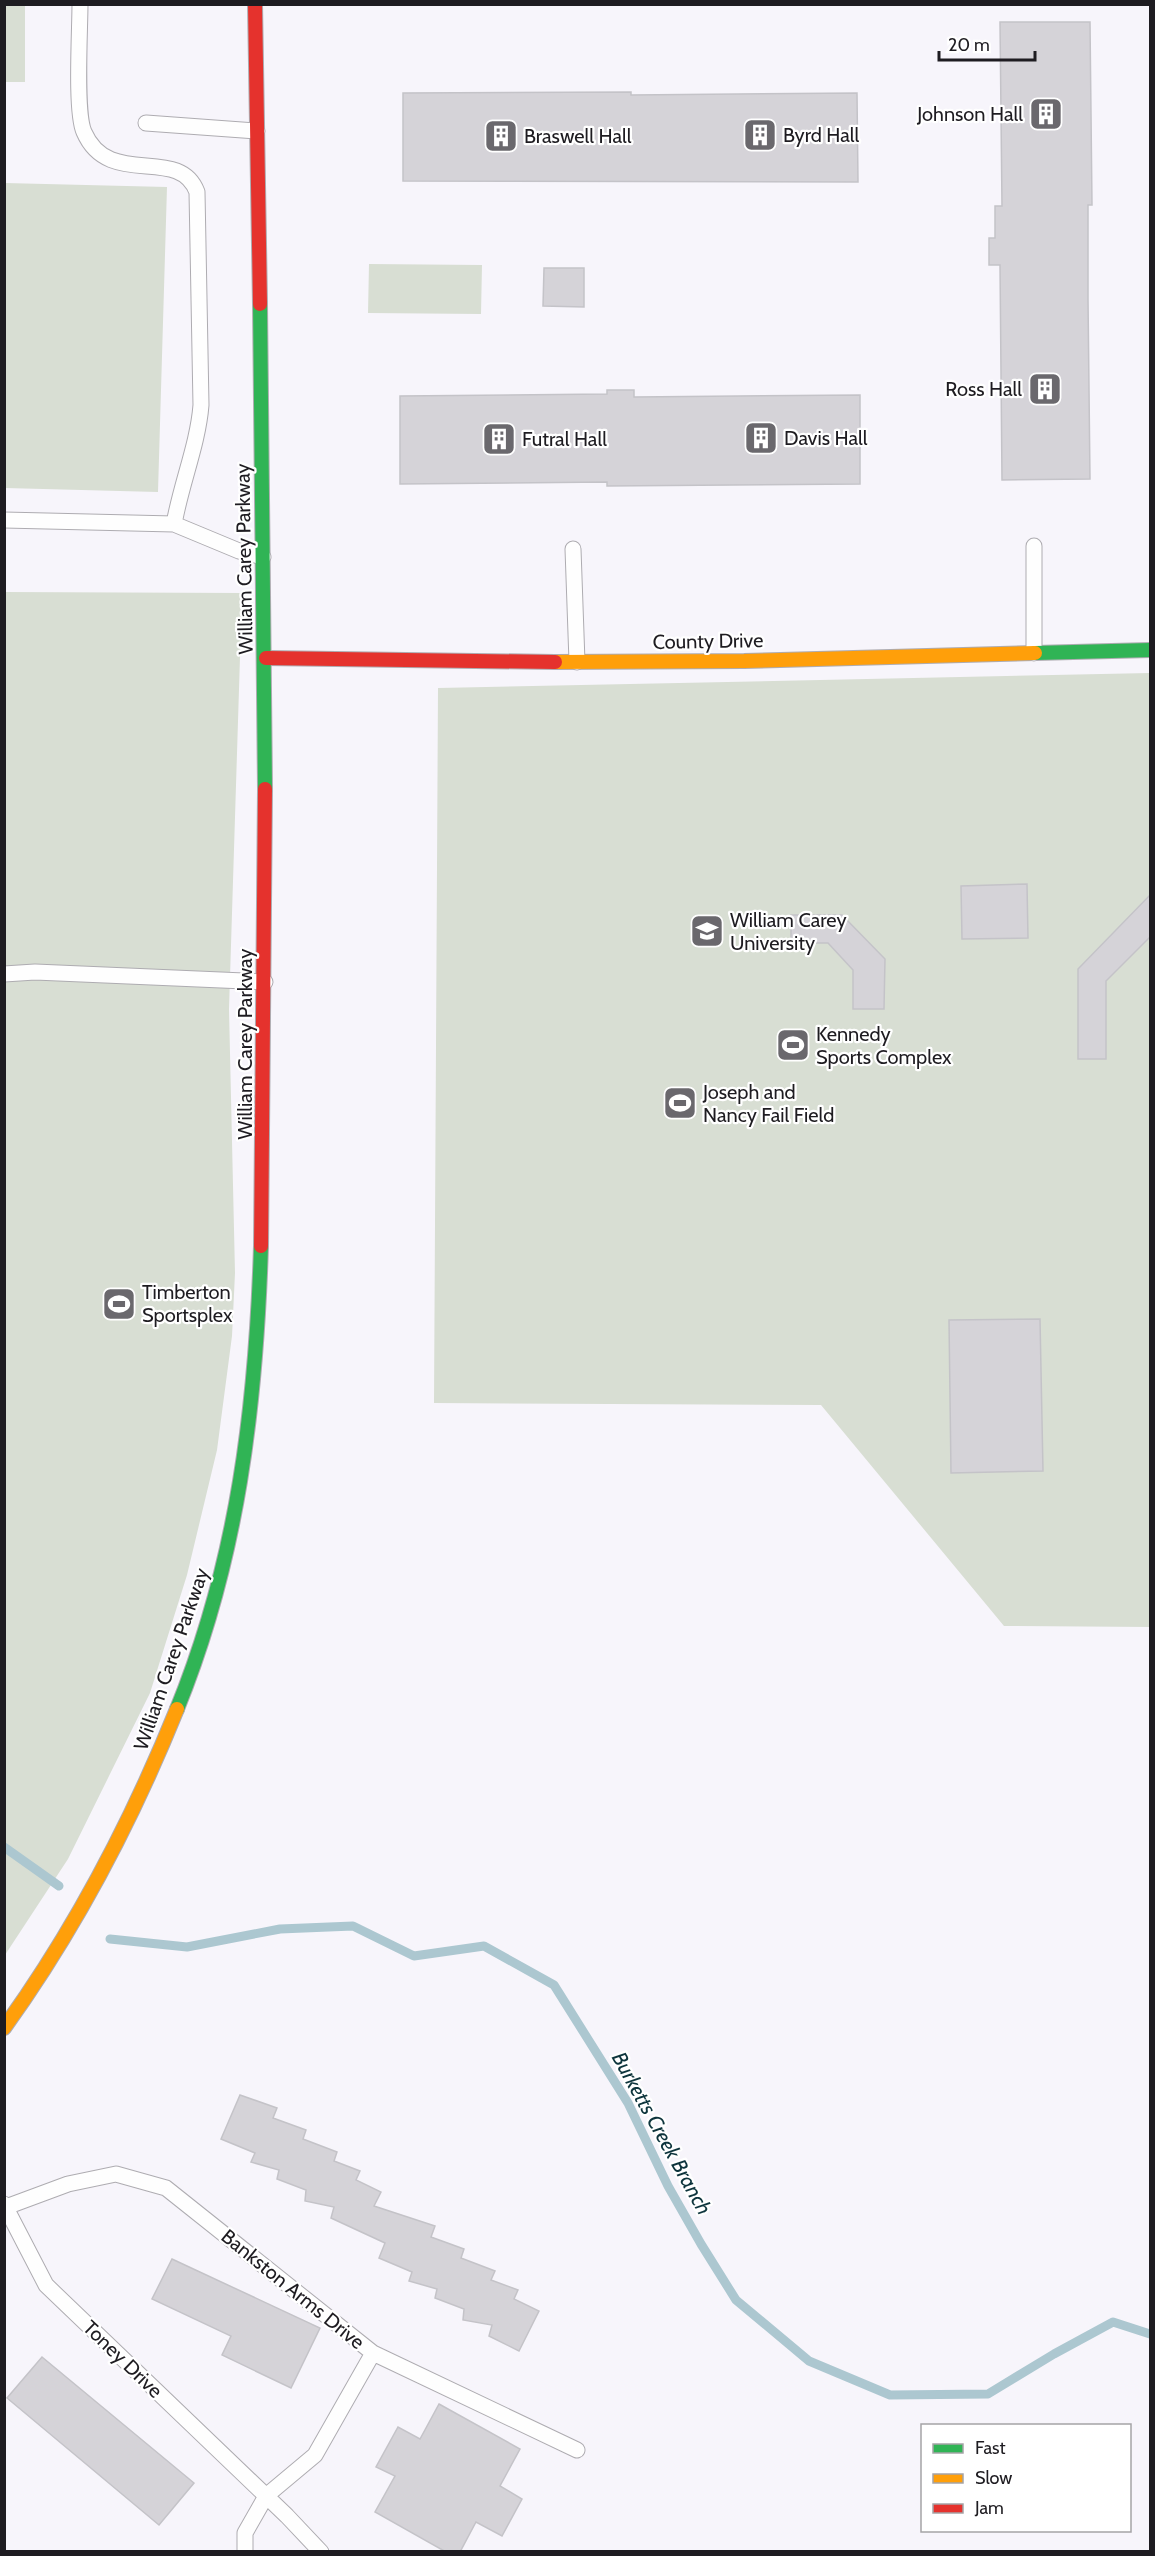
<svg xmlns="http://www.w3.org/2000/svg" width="1155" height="2556" viewBox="0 0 1155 2556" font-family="Cabin,sans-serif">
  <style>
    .green { fill: #d8ded3 }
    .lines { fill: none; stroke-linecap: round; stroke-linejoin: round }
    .stream { stroke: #acc7d0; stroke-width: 9 }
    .building { fill: #d5d3d8; stroke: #c4c3c8; stroke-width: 1.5 }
    .lane-casing { stroke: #aeacb1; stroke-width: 17 }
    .fast-casing { stroke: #aeacb1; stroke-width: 16 }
    .slow-casing { stroke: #aeacb1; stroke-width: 16 }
    .jam-casing { stroke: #aeacb1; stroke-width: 16 }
    .lane { stroke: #fefefe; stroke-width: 15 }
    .fast { stroke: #30b455; stroke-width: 14 }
    .slow { stroke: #ff9f0a; stroke-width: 14 }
    .jam { stroke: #e5322d; stroke-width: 14 }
    .labels { text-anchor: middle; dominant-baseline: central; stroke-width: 4.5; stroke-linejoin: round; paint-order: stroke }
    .poi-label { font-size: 20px; fill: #1e1c21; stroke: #fff; text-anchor: start }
    .street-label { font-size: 20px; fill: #1e1c21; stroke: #fff }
    .water-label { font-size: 21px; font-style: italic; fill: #0d343c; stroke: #fff }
  </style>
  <rect width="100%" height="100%" fill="#f7f5fb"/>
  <path class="green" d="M 4,5 L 25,5 L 25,82 L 5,82 Z
    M 5,183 L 167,187 L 158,492 L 5,488 Z
    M 369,264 L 482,265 L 481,314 L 368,313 Z
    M 5,592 L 242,593 L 229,1009 L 235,1273 L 232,1336 L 217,1450 L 187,1575 L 150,1693 L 68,1859 L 5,1955 Z
    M 1150,673 L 1150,1627 L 1004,1626 L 821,1405 L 434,1403 L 438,688 Z"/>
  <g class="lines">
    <path class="stream" d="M 4,1847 L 59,1886
      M 110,1939 L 187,1947 L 280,1929 L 353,1926 L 414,1956 L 484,1946 L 554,1985 L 628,2103 L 668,2186 L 701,2244 L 736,2300 L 809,2361 L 890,2395 L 988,2394 L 1054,2354 L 1113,2322 L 1150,2334"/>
  </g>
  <path class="building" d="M 1000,22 L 1090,22 L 1092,205 L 1088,205 L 1088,299 L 1090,479 L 1002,480 L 1000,265 L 989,265 L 989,238 L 995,238 L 995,206 L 1002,206 Z
    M 631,92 L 631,95 L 857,93 L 858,182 L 403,181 L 403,93 Z
    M 544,268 L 584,268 L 584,307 L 543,306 Z
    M 607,390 L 634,390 L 634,397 L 860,395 L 860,484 L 607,486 L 607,482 L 400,484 L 400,396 L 607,394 Z
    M 1027,884 L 1028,938 L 962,939 L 961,886 Z
    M 1150,895 L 1150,937 L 1106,981 L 1106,1059 L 1078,1059 L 1078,969 Z
    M 791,915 L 842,915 L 885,959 L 884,1009 L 853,1009 L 853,970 L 828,943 L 791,943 Z
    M 1040,1319 L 1043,1471 L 951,1473 L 949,1320 Z
    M 240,2095 L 277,2108 L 273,2118 L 306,2130 L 303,2139 L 337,2152 L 334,2161 L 360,2171 L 356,2180 L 381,2192 L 374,2206 L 435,2226 L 431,2237 L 464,2249 L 461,2258 L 495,2271 L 491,2280 L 518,2290 L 514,2299 L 539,2311 L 519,2351 L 489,2336 L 492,2325 L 463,2320 L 464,2309 L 435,2298 L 437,2289 L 409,2281 L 412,2272 L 379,2258 L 385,2243 L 331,2218 L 334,2207 L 305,2201 L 306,2190 L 277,2179 L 279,2170 L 251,2162 L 255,2153 L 221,2139 Z
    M 172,2259 L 320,2328 L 291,2388 L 222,2355 L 231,2336 L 152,2299 Z
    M 42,2357 L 194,2483 L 159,2525 L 7,2398 Z
    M 439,2404 L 520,2449 L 500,2486 L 522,2499 L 502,2536 L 476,2522 L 460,2552 L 446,2552 L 375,2512 L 395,2476 L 376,2467 L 398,2427 L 420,2439 Z"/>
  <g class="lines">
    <defs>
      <path id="lane" d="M 80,4 C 80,31 75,112 84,132 C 109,190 179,144 197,192 L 201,405 C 198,444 181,484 174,524
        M 146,123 L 257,131
        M 4,520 L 174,524 L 239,551 L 263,557
        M 1034,546 L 1034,653
        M 573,549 L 577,662
        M 4,974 L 35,972 L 265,982
        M 4,2204 L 46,2285 L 287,2516 L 321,2552
        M 6,2207 L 68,2184 L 116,2174 L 166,2188 L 373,2353 L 577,2450
        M 245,2552 L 245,2533 L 266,2496 L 315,2455 L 373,2353"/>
      <path id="fast" d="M 260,304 L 265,789
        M 1035,653 L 1150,650
        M 177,1709 C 238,1559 256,1406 261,1246"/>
      <path id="slow" d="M 555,662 L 744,661 L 1035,653
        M 4,2028 C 76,1928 131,1823 177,1709"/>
      <path id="jam" d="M 255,4 L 260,304
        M 266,658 L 555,662
        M 261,1246 L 265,789"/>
    </defs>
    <use href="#lane" class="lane-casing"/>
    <use href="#fast" class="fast-casing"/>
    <use href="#slow" class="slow-casing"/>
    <use href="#jam" class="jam-casing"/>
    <use href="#lane" class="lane"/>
    <use href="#fast" class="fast"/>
    <use href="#slow" class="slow"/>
    <use href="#jam" class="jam"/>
  </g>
  <defs>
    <symbol id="building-square" viewBox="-11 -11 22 22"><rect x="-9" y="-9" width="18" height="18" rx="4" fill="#6a686d" stroke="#fff"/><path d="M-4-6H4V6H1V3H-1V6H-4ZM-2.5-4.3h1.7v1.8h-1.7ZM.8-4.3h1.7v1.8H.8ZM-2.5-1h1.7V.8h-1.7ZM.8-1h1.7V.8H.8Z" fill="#fff"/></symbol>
    <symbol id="university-square" viewBox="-11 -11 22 22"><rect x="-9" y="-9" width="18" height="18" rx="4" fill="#6a686d" stroke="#fff"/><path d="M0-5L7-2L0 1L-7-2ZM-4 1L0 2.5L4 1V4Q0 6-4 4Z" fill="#fff"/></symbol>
    <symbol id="stadium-square" viewBox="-11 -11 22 22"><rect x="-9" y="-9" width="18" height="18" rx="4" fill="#6a686d" stroke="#fff"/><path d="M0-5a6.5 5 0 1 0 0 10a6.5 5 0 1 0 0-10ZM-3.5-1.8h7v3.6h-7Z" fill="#fff"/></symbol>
  </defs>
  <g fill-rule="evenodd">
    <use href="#building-square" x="1027" y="95" width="38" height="38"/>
    <use href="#building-square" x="741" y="116" width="38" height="38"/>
    <use href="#building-square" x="482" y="117" width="38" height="38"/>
    <use href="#building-square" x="1026" y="370" width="38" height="38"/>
    <use href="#building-square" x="742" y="419" width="38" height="38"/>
    <use href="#building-square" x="480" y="420" width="38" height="38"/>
    <use href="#university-square" x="688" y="912" width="38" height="38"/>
    <use href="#stadium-square" x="774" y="1026" width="38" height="38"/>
    <use href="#stadium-square" x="661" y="1084" width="38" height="38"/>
    <use href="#stadium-square" x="100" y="1285" width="38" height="38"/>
  </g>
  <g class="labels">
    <g class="poi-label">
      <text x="1023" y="114" text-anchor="end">Johnson Hall</text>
      <text x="783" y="135">Byrd Hall</text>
      <text x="524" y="136">Braswell Hall</text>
      <text x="1022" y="389" text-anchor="end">Ross Hall</text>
      <text x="784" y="438">Davis Hall</text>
      <text x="522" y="439">Futral Hall</text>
      <text x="730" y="920">William Carey<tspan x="730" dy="23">University</tspan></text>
      <text x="816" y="1034">Kennedy<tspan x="816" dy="23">Sports Complex</tspan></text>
      <text x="703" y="1092">Joseph and<tspan x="703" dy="23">Nancy Fail Field</tspan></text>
      <text x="142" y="1292">Timberton<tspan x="142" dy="23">Sportsplex</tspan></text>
    </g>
    <g class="street-label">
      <text transform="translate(244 559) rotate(-91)">William Carey Parkway</text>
      <text transform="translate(708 641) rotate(-1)">County Drive</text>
      <text transform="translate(245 1044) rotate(-90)">William Carey Parkway</text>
      <text transform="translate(171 1659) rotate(-71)">William Carey Parkway</text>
      <text transform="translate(293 2289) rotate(39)">Bankston Arms Drive</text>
      <text transform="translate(123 2359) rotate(44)">Toney Drive</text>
    </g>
    <g class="water-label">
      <text transform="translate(662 2133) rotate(61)">Burketts Creek Branch</text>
    </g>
  </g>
  <rect width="1155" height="2556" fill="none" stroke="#1e1c21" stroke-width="12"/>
  <rect x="921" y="2424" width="210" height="108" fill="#ffffff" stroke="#a5a4a6" stroke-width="1.5"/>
  <rect x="933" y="2444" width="30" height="9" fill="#30b455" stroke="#a5a4a6" stroke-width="1.5"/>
  <text x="975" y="2454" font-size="18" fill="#1e1c21">Fast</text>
  <rect x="933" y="2474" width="30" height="9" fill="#ff9f0a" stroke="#a5a4a6" stroke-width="1.5"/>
  <text x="975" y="2484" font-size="18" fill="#1e1c21">Slow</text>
  <rect x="933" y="2504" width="30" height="9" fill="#e5322d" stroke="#a5a4a6" stroke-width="1.5"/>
  <text x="975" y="2514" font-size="18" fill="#1e1c21">Jam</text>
  <path d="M939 51v9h96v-9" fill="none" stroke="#1e1c21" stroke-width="3"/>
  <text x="948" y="51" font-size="18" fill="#1e1c21" stroke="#ffffff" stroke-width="4.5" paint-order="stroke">20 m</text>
</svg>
